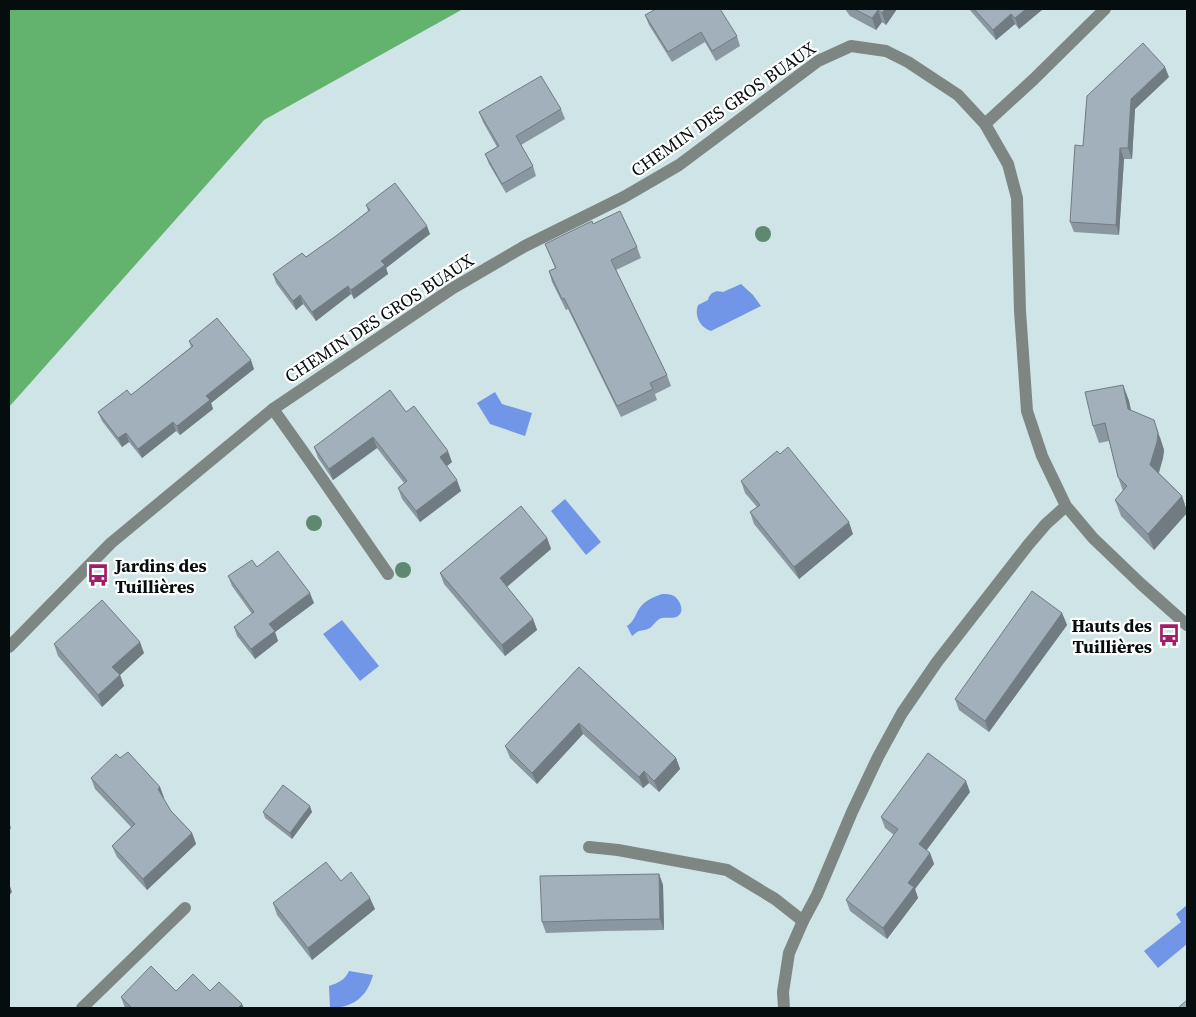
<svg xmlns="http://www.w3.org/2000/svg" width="1196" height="1017" viewBox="0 0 1196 1017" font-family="'Source Serif 4',serif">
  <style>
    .forest { fill: #63b26e }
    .water { fill: #7296e7 }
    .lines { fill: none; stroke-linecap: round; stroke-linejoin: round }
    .lane { stroke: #7e8684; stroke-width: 12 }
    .street { stroke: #7e8684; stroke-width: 12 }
    .tree { fill: #5e8971 }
    .wall { fill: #8a97a0 }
    .shaded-wall { fill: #717b82 }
    .building { fill: #a1b0ba; stroke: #717b82 }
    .labels { text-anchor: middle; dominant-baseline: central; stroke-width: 4.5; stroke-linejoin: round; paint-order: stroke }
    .street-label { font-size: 18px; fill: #060d0e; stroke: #fff }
    .poi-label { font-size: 18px; font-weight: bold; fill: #060d0e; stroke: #fff; text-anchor: start }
  </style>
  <rect width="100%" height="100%" fill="#cfe4e6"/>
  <path class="forest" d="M 9,9 L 463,9 L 264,120 L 9,407 Z"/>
  <path class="water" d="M 741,284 L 753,295 L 761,306 L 711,331 C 700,327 694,316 698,305 L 708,300 C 710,292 716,290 723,292 Z
    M 495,392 L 502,404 L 532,413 L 525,436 L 490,424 L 477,403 Z
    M 565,499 L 601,542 L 586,555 L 551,511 Z
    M 662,594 C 666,594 670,594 674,596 C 680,600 685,611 678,616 C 674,619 667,617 662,618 C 657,619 654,625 650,628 C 646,630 643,630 639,631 C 636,632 635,634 632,636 L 627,626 C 635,620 634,617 639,609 C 644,601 653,597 662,594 Z
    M 342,620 L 379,666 L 360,681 L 323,634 Z
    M 1187,905 L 1187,944 L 1158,968 L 1144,951 L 1181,922 L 1176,914 Z
    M 349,971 L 373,975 C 367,997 353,1008 330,1008 L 329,986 C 338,983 345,980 349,971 Z"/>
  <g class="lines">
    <path class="lane" d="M 273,409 L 312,464 L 388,574
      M 784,1008 L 783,992 L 789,953 L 803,921"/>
    <path class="street" d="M 985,124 L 1034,79 L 1105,9
      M 9,647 L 111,543 L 273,409 L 453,288 L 525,246 L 624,197 L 679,165 L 818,61 L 851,46 L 886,51 L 908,62 L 958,95 L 985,124 L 1008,164 L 1017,198 L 1020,311 L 1027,411 L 1042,456 L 1066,506 L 1093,538 L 1141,584 L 1187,625
      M 589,847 L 618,850 L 727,870 L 775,899 L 803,921 L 817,895 L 852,812 L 878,757 L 902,713 L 937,662 L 1028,545 L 1046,524 L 1066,506
      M 82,1008 L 185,908"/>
  </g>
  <g class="tree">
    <circle cx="763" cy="234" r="8"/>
    <circle cx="314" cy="523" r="8"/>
    <circle cx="403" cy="570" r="8"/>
  </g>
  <path class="wall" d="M 845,9 L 897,9 L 886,25 L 882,22 L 876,30 L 850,16 Z
    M 969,9 L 1043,9 L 1019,29 L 1015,24 L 996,40 Z
    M 645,15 L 737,36 L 740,46 L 716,61 L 705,42 L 672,62 L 649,25 Z
    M 1169,77 L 1135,109 L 1132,159 L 1124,159 L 1119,235 L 1074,232 L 1070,222 L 1083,146 Z
    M 561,109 L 565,119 L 521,145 L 533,166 L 536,176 L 506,193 L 489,164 L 485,154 L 497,147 L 483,122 L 479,112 Z
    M 366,205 L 430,234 L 386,268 L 388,274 L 354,299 L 351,294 L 316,321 L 303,304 L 296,310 L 276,283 L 273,274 L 306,257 L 336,236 L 368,211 Z
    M 593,224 L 637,247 L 641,258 L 616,270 L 667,375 L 671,386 L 655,394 L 657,400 L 621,417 L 568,309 L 566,310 L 552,282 L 549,271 L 555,268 L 545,244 Z
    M 189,341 L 254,369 L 211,403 L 213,409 L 180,435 L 176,431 L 142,458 L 129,442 L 122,447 L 102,421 L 98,412 L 131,395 L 191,347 Z
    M 1123,385 L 1129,401 L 1131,410 L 1160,437 L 1164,450 L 1163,458 L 1159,473 L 1182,496 L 1187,511 L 1187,513 L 1154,550 L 1121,516 L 1115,500 L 1123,491 L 1118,477 L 1109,441 L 1099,443 L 1093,426 Z
    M 406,412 L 452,462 L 447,466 L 461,491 L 420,522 L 402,499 L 398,488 L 404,483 L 377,448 L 333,480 L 318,458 L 314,447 Z
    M 741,481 L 853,534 L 799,579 L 754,524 L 750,512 L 757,507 L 745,493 Z
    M 547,538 L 551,549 L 507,587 L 533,619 L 537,630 L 505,656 L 444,584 L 440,573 Z
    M 257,567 L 314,603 L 275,632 L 278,641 L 255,659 L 237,636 L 234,627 L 252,614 L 232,586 L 228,576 Z
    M 1062,613 L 1067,625 L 989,732 L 959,710 L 955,699 Z
    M 54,644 L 144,653 L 120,675 L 124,686 L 102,707 L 58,656 Z
    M 579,667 L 676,758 L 680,769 L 659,792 L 649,783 L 643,788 L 583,734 L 537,784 L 510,758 L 505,746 Z
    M 120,758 L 160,787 L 164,798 L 164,799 L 171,811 L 192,833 L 196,844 L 147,890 L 117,857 L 112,846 L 131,827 L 95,789 L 91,778 Z
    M 970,792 L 926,850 L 930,853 L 934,864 L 915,889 L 918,898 L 887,939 L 850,911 L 846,900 L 894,835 L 885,828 L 881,817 Z
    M 263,812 L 312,812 L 292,839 L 265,818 Z
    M 659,874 L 663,885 L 664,930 L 605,931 L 546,933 L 542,922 Z
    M 341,881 L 375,909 L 312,960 L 277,915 L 273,903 Z
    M 210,991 L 244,1008 L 125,1008 L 121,997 Z"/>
  <path class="shaded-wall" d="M 885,9 L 897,9 L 886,25 L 882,13 Z
    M 1026,9 L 1043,9 L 1019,29 L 1015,18 Z
    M 878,10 L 882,22 L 876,30 L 872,18 Z
    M 1011,14 L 1015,24 L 996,40 L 993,30 Z
    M 1165,67 L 1169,77 L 1135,109 L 1132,159 L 1128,148 L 1131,99 Z
    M 1120,148 L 1124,159 L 1119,235 L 1116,225 Z
    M 427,226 L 430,234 L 386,268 L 388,274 L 354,299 L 351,290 L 381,261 Z
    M 348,286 L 351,294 L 316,321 L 312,312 Z
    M 300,295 L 303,304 L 296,310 L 293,301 Z
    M 251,360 L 254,369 L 211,403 L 213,409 L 180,435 L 177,426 L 206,396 Z
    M 1123,385 L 1129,401 L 1134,426 L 1128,409 Z
    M 1154,420 L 1164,450 L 1163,458 L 1156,481 L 1150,465 Z
    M 173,422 L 176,431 L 142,458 L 138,449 Z
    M 126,433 L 129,442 L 122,447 L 118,438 Z
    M 373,437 L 377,448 L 333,480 L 329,469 Z
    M 448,451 L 452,462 L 444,468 L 440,457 Z
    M 457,480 L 461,491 L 420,522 L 416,511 Z
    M 1182,496 L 1187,511 L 1187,513 L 1154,550 L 1148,534 Z
    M 849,522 L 853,534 L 799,579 L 794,567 Z
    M 547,538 L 551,549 L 504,589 L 500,578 Z
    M 310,593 L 314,603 L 275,632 L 278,641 L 255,659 L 251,649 L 269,624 Z
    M 1062,613 L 1067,625 L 989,732 L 985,721 Z
    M 533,619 L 537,630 L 505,656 L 502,645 Z
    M 140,642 L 144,653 L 120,675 L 124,686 L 102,707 L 98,695 L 112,667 Z
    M 579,723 L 583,734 L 537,784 L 532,773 Z
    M 676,758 L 680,769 L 659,792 L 654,781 Z
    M 644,771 L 649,783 L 643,788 L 639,777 Z
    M 966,781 L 970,792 L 923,855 L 919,844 Z
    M 160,787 L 164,798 L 162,800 L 158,789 Z
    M 310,806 L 312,812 L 292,839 L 290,833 Z
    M 9,822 L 11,828 L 9,831 Z
    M 192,833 L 196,844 L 147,890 L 143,879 Z
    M 930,853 L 934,864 L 915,889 L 918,898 L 887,939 L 883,928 L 908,883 Z
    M 659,874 L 663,885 L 664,930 L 660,919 Z
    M 9,883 L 12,892 L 9,896 Z
    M 370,898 L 375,909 L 312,960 L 308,948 Z
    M 242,1004 L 244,1008 L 238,1008 Z"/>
  <path class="building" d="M 656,9 L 720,9 L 737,36 L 712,51 L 701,32 L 668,52 L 645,15 Z
    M 854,9 L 885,9 L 882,13 L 878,10 L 872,18 Z
    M 974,9 L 1026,9 L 1015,18 L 1011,14 L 993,30 Z
    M 1143,43 L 1165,67 L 1131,99 L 1128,148 L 1120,148 L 1116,225 L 1070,222 L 1075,145 L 1083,146 L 1087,96 Z
    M 541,76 L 561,109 L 516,136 L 533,166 L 502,184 L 485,154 L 499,146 L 479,112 Z
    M 395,183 L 427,226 L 381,261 L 385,265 L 351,290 L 348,286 L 312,312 L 300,295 L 293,301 L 273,274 L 302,253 L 306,257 L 336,236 L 370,210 L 366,205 Z
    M 620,211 L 637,247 L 611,260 L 667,375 L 650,383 L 653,389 L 617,406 L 564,298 L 562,299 L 549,271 L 556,268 L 545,244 L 592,221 L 593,224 Z
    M 217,318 L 251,360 L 206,396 L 210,400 L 177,426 L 173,422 L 138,449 L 126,433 L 118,438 L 98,412 L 127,390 L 131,395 L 193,346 L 189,341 Z
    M 1123,385 L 1128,409 L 1154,420 L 1158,433 L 1157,442 L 1150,465 L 1182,496 L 1148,534 L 1115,500 L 1127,486 L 1118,477 L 1105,423 L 1093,426 L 1085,392 Z
    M 390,390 L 406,412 L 414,406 L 448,451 L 440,457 L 457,480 L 416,511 L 398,488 L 407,481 L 373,437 L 329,469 L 314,447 Z
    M 788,447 L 849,522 L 794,567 L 750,512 L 760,505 L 741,481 L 777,451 L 780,454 Z
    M 521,506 L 547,538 L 500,578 L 533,619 L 502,645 L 440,573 Z
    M 278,551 L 310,593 L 269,624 L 275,631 L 251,649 L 234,627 L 254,612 L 228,576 L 252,560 L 257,567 Z
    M 1032,591 L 1062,613 L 985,721 L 955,699 Z
    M 102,600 L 140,642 L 112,667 L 120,675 L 98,695 L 54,644 Z
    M 579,667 L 676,758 L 654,781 L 644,771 L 639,777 L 579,723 L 532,773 L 505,746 Z
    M 128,752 L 160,787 L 158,789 L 171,811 L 192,833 L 143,879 L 112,846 L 135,824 L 91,778 L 116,754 L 120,758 Z
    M 928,753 L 966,781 L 919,844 L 930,853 L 908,883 L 914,887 L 883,928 L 846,900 L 898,829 L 881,817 Z
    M 283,785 L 310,806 L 290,833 L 263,812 Z
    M 326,862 L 341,881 L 351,872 L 370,898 L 308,948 L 273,903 Z
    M 659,874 L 660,919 L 601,920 L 542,922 L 540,876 Z
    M 151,966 L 176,991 L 193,974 L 210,991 L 219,982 L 242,1004 L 238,1008 L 132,1008 L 121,997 Z
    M 1187,1000 L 1187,1008 L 1178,1008 Z"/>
  <defs>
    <symbol id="bus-bare" viewBox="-9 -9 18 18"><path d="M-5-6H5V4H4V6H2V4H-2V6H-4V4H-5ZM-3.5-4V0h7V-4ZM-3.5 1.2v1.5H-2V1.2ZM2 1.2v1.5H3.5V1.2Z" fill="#a31c67" stroke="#fff" stroke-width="2.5" paint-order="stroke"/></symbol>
  </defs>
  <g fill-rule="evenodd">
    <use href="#bus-bare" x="82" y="559" width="32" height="32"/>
    <use href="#bus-bare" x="1153" y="619" width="32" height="32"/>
  </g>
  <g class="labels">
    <g class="street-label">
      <text transform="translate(723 109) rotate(-35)">CHEMIN DES GROS BUAUX</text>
      <text transform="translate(379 318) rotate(-33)">CHEMIN DES GROS BUAUX</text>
    </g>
    <g class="poi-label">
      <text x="115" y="565">Jardins des<tspan x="115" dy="21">Tuillières</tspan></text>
      <text x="1152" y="625" text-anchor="end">Hauts des<tspan x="1152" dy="21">Tuillières</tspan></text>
    </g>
  </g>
  <rect width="1196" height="1017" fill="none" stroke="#060d0e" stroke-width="20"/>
</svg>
